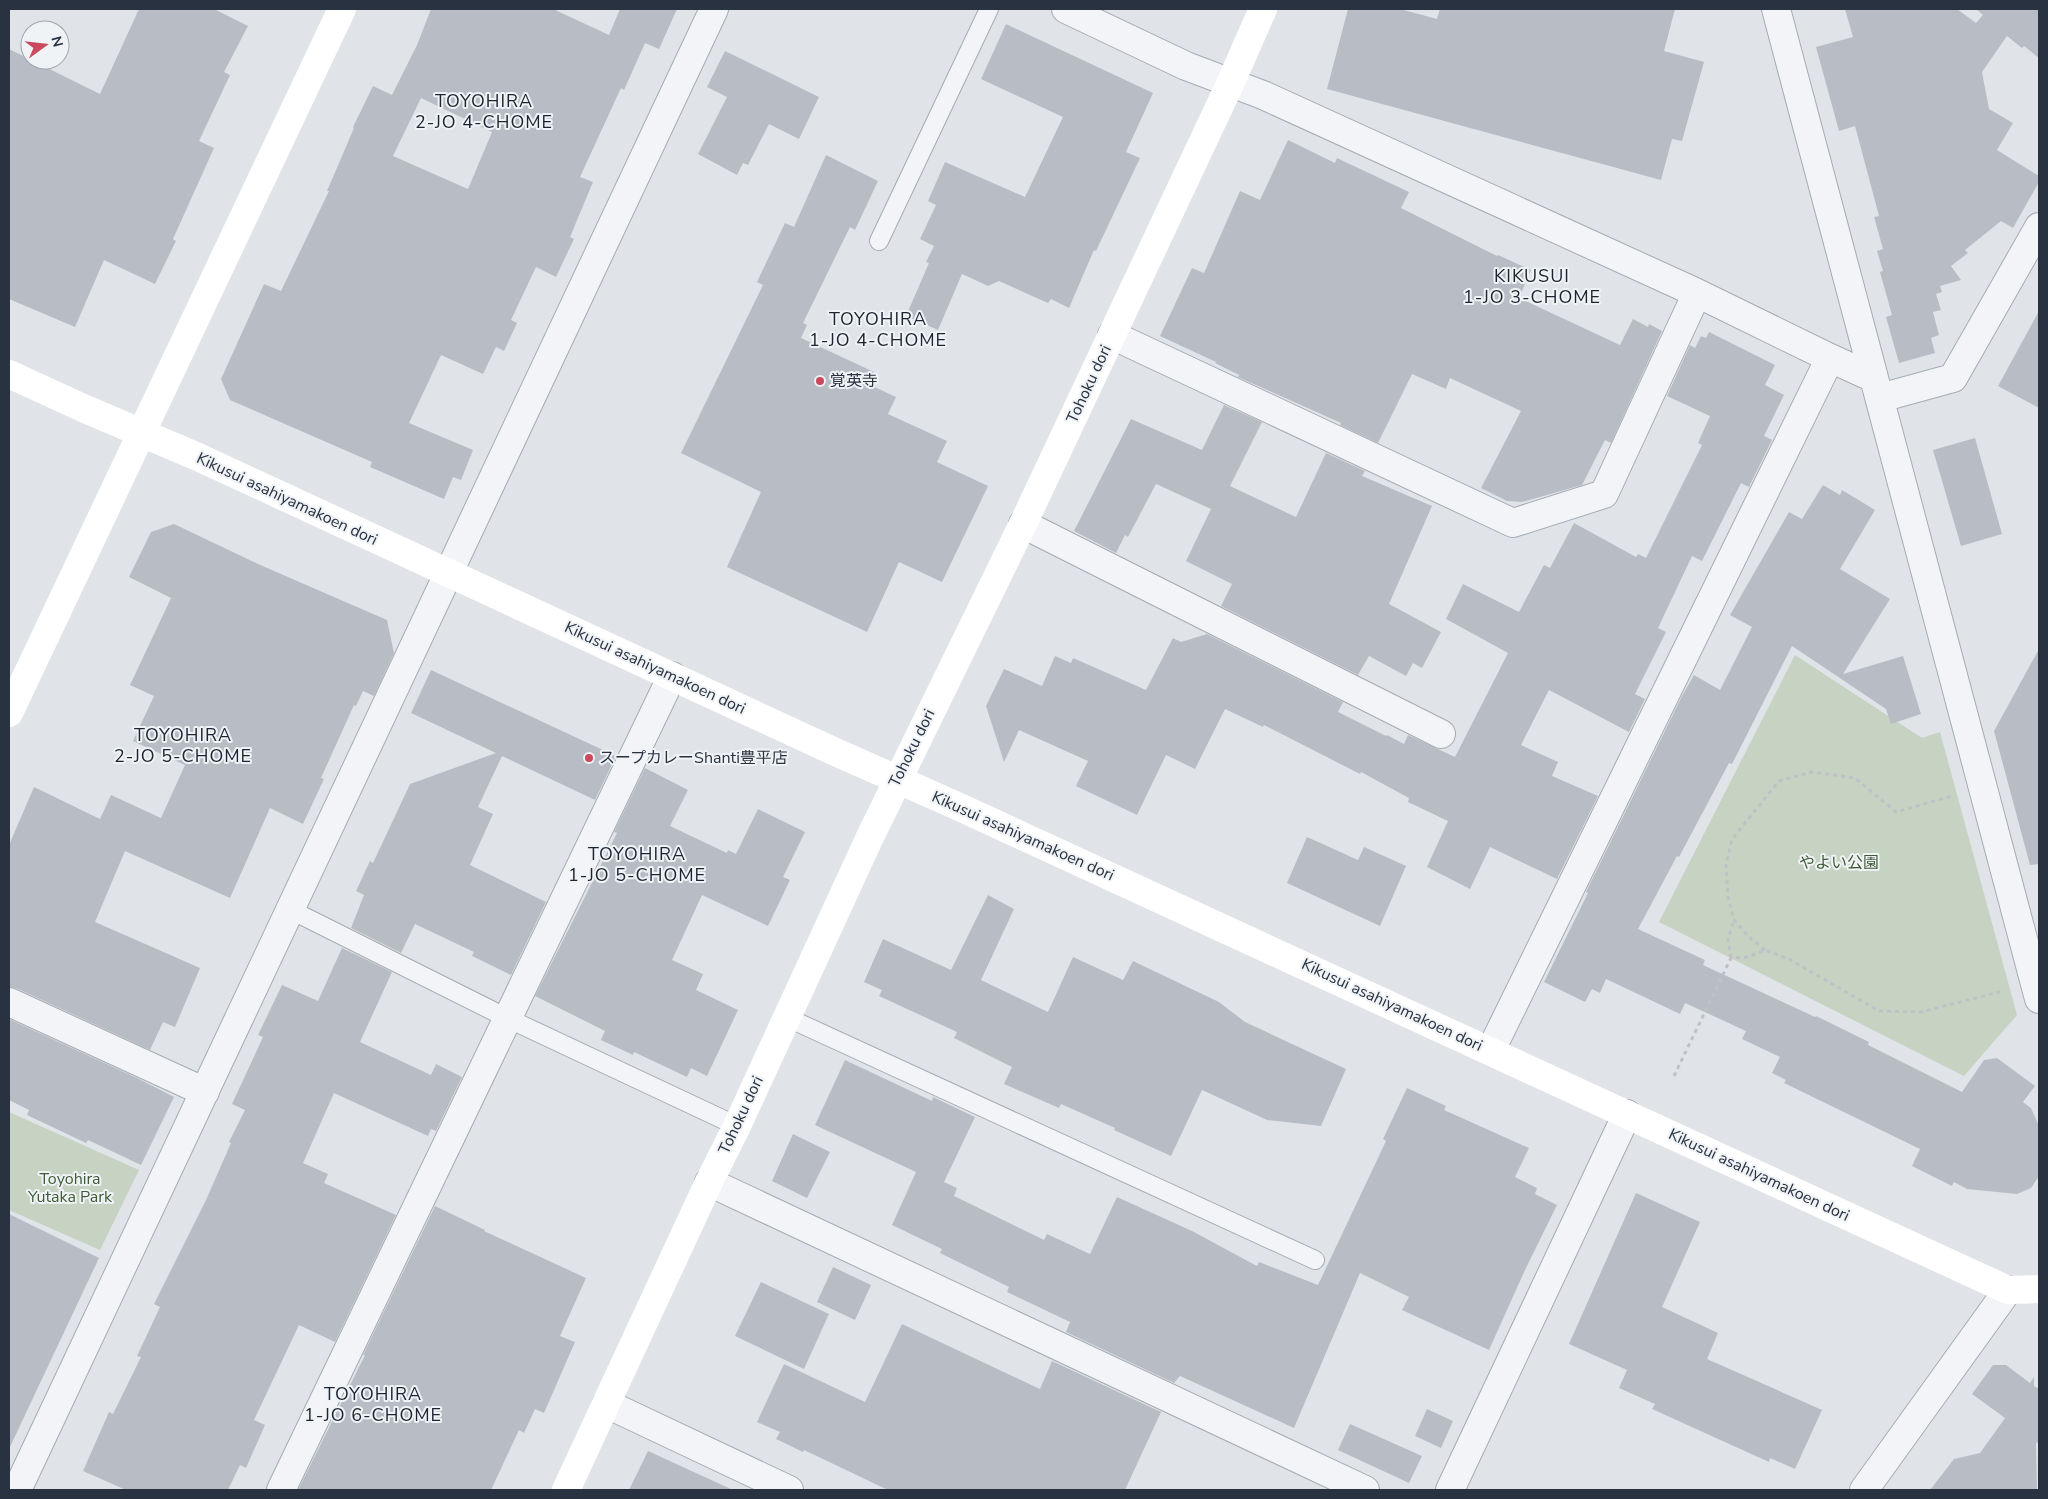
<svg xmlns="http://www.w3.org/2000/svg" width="2048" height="1499" viewBox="0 0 2048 1499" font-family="'Nunito Sans','Noto Sans JP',sans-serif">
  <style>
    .green { fill: #c6d2c2 }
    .building { fill: #b8bdc5; fill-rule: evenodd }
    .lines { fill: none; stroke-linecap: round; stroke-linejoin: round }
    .lane-casing { stroke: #a5abb3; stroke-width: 20 }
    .street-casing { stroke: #a5abb3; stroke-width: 30 }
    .path { stroke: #bec2c7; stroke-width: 3; stroke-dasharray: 4 4; stroke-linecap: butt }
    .lane { stroke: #f3f4f7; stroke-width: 18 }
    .street { stroke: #f3f4f7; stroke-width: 28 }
    .secondary { stroke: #fff; stroke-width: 28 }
    .poi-dot { fill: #ca495d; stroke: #f0f3f6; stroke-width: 2 }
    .labels { text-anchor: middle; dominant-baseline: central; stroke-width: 4; stroke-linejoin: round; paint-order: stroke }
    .poi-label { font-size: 16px; fill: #293240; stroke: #f0f3f6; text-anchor: start }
    .street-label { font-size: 16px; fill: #293240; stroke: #f0f3f6 }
    .park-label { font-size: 16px; fill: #3e5b37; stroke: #f0f3f6 }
    .neighbourhood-label { font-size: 18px; letter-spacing: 1px; fill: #1c2331; stroke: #f0f3f6 }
  </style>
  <rect width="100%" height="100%" fill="#e0e4e9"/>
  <path class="green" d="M 1795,655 L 1922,738 L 1940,732 L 2017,1015 L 1964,1076 L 1659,922 Z
    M 9,1112 L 139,1170 L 100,1250 L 9,1210 Z"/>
  <path class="building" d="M 139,9 L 214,9 L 248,26 L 224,72 L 230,75 L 199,141 L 214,148 L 173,239 L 176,241 L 155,284 L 104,260 L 75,327 L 9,299 L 9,49 L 100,94 Z
    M 431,9 L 553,9 L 609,35 L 620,9 L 677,9 L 659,49 L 645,43 L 624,90 L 621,88 L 580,177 L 593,182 L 570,237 L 574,239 L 556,277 L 536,267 L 511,320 L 517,323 L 504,351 L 496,347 L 483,374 L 441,355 L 409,423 L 473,450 L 461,480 L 453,477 L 444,499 L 370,467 L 372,462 L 230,400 L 221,379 L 264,284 L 281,291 L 329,191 L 327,191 L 354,128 L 353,127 L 373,86 L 392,95 L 417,45 ZM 421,98 L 492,132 L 468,189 L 393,156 Z
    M 1348,9 L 1400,9 L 1437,19 L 1440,9 L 1675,9 L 1664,51 L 1704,62 L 1682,141 L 1672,139 L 1661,180 L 1327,89 Z
    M 1845,9 L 1957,9 L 1976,23 L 1983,15 L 1976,9 L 2039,9 L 2039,58 L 2024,46 L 2022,48 L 2007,36 L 1982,72 L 1989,109 L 2013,123 L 1997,150 L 2039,176 L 2039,182 L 2013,228 L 2001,221 L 1965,250 L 1968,253 L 1951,266 L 1961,280 L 1940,286 L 1942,292 L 1936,294 L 1941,310 L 1933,312 L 1939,335 L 1931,338 L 1935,353 L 1899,363 L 1886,317 L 1892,315 L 1880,272 L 1883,271 L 1877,251 L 1883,249 L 1874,217 L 1879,216 L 1855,126 L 1839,131 L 1816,47 L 1853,37 Z
    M 1006,24 L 1153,93 L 1126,152 L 1140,158 L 1096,251 L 1094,250 L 1069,308 L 1051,299 L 1048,303 L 999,281 L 988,286 L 962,274 L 938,330 L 906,316 L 929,263 L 926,262 L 934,246 L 920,239 L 936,205 L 928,201 L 945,162 L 1025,197 L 1063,117 L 981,79 Z
    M 725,51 L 819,97 L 799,139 L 769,124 L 748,165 L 743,163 L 737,175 L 698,154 L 727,97 L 707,87 Z
    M 1288,140 L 1335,163 L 1337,158 L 1409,192 L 1401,208 L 1497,256 L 1498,255 L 1531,270 L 1519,298 L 1620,345 L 1633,319 L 1648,327 L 1649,324 L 1662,331 L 1611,443 L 1605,440 L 1582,485 L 1522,502 L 1507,501 L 1481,488 L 1521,411 L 1450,378 L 1446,389 L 1412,374 L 1378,443 L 1340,425 L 1341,423 L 1238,377 L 1239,375 L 1215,363 L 1216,362 L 1160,336 L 1192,268 L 1204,273 L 1240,191 L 1260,200 Z
    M 826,155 L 878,181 L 855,230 L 850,227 L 803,323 L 807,325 L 801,338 L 874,372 L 868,384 L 896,397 L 888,414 L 947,441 L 937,462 L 988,486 L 942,582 L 899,562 L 867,632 L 727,567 L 761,492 L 681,453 L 763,285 L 757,282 L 785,223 L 794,227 Z
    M 2039,311 L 2039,408 L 1998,386 Z
    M 1709,332 L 1775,365 L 1765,385 L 1784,395 L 1764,436 L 1772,440 L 1749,487 L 1741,483 L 1702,561 L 1692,556 L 1658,628 L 1666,632 L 1635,694 L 1645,699 L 1629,732 L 1549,690 L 1521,745 L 1558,762 L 1552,776 L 1598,796 L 1557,879 L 1490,847 L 1470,889 L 1427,867 L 1448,821 L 1408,802 L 1409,798 L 1361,772 L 1360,774 L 1264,725 L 1263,727 L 1225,709 L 1195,769 L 1166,755 L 1137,815 L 1076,786 L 1088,761 L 1019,730 L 1004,762 L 986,706 L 1004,669 L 1042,686 L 1055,656 L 1071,663 L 1073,658 L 1146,690 L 1173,638 L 1181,642 L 1207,634 L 1343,702 L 1338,712 L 1386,736 L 1387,735 L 1404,744 L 1408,735 L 1455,757 L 1508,653 L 1446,619 L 1463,584 L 1519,612 L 1544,565 L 1550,568 L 1574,523 L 1636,557 L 1638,554 L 1646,558 L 1702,445 L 1698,443 L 1710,416 L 1667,396 L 1690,345 L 1695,348 L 1701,336 L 1706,338 Z
    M 1224,405 L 1262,422 L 1230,486 L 1296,517 L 1326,453 L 1365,471 L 1362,476 L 1432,506 L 1389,604 L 1441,632 L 1422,668 L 1413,663 L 1406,676 L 1369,656 L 1358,675 L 1221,606 L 1232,584 L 1186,561 L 1211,509 L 1156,484 L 1128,537 L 1125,535 L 1116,553 L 1074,531 L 1131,419 L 1202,450 Z
    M 1975,438 L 2002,534 L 1961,546 L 1933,450 Z
    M 1823,485 L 1840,495 L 1842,490 L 1875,510 L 1840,569 L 1890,599 L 1843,674 L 1903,656 L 1921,714 L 1891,724 L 1886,709 L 1792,646 L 1732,764 L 1729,763 L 1679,857 L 1677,856 L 1638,929 L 1705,960 L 1703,965 L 1815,1017 L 1816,1016 L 1869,1042 L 1868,1045 L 1962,1092 L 1984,1060 L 1997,1058 L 2035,1086 L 2023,1102 L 2031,1108 L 2039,1126 L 2039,1176 L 2031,1188 L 2017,1194 L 1967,1189 L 1954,1182 L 1952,1186 L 1912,1166 L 1920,1149 L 1784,1083 L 1786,1080 L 1772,1073 L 1780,1057 L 1742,1039 L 1746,1031 L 1685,1003 L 1680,1014 L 1606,979 L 1600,993 L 1592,989 L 1585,1002 L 1544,982 L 1588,893 L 1586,892 L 1682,696 L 1694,675 L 1720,690 L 1752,627 L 1730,615 L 1789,512 L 1802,519 Z
    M 174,524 L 258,564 L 387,620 L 394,653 L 374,696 L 363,691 L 356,706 L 354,705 L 321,778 L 324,779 L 303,824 L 270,808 L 230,898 L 125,851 L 95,922 L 200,968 L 175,1027 L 163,1022 L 150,1050 L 16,988 L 9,987 L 9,845 L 34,787 L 100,819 L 111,795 L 161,818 L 185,765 L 133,741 L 154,696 L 130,685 L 171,598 L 129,577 L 151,532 Z
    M 2039,649 L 2039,864 L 2030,865 L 1994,731 Z
    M 431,670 L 616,756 L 595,800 L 502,756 L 478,807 L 493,814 L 470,865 L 546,902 L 511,975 L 472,956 L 474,952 L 415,924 L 401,953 L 351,928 L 364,895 L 356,891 L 370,861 L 373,863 L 410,784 L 496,753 L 411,713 Z
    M 645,768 L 688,790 L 670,826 L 727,853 L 728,850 L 736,854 L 758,809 L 805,832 L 783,877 L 790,880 L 768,926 L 702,895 L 672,960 L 703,974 L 696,990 L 738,1010 L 707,1076 L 691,1068 L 687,1077 L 634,1052 L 633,1055 L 601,1040 L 605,1031 L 535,996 L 617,833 L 614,832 Z
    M 1307,837 L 1358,860 L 1364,847 L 1406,866 L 1380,926 L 1287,883 Z
    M 988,895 L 1014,909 L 981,980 L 1048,1012 L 1073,957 L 1123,980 L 1133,961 L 1219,1002 L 1245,1022 L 1346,1069 L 1321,1126 L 1267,1120 L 1202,1090 L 1171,1156 L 1114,1130 L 1115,1128 L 1061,1104 L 1059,1108 L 1004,1084 L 1012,1067 L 954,1038 L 957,1032 L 879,996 L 882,990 L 864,982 L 883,939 L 951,970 Z
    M 342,948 L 392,972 L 360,1042 L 431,1075 L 436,1064 L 462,1077 L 436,1131 L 431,1129 L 428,1136 L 334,1093 L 303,1163 L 328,1174 L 324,1183 L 396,1215 L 335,1342 L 299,1325 L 254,1420 L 265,1425 L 246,1468 L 240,1465 L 228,1490 L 126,1490 L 83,1471 L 109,1412 L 113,1414 L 141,1357 L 137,1356 L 160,1307 L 154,1304 L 206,1200 L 231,1143 L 229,1142 L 245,1110 L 232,1104 L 263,1037 L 258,1035 L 282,985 L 318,1001 Z
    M 9,1019 L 137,1078 L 174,1097 L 141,1165 L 88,1140 L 86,1143 L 27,1115 L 29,1110 L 9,1100 Z
    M 845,1060 L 932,1101 L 933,1097 L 975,1117 L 944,1182 L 957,1188 L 954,1196 L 1044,1240 L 1047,1234 L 1090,1254 L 1117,1197 L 1192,1231 L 1257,1266 L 1259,1262 L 1318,1285 L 1386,1141 L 1383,1139 L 1407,1088 L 1446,1106 L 1444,1110 L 1529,1148 L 1515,1177 L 1537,1188 L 1535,1194 L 1557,1205 L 1525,1270 L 1489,1350 L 1402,1310 L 1409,1297 L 1360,1273 L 1294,1428 L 1180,1376 L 1174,1383 L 1066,1332 L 1070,1322 L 1007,1292 L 1009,1287 L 940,1253 L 942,1249 L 892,1225 L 916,1172 L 815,1125 Z
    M 793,1134 L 830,1152 L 807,1198 L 772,1181 Z
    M 1636,1193 L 1700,1222 L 1662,1307 L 1718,1333 L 1707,1359 L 1822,1410 L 1795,1469 L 1770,1458 L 1769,1462 L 1652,1409 L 1655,1404 L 1619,1388 L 1627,1370 L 1569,1344 Z
    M 435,1206 L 485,1230 L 484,1231 L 586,1278 L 560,1336 L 575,1342 L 544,1413 L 535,1409 L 524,1433 L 519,1430 L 491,1490 L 298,1490 L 365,1355 L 363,1355 Z
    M 9,1214 L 99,1258 L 9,1449 Z
    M 833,1267 L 871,1285 L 855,1320 L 817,1302 Z
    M 761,1282 L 829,1314 L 804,1369 L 735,1336 Z
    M 902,1324 L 1040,1389 L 1052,1361 L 1161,1412 L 1125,1490 L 888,1490 L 804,1450 L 803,1452 L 776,1439 L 780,1432 L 757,1422 L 784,1364 L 865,1402 Z
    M 1993,1365 L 2006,1365 L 2030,1383 L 2034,1377 L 2034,1386 L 2039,1389 L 2039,1444 L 2036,1442 L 2037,1490 L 1930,1490 L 1954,1459 L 1980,1453 L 2005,1418 L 1972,1394 Z
    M 1427,1409 L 1453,1421 L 1441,1448 L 1415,1436 Z
    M 1350,1424 L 1422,1456 L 1409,1483 L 1338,1450 Z
    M 648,1451 L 733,1490 L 629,1490 Z"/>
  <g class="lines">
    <defs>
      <path id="lane" d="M 879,241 L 989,9
        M 289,909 L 507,1018 L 737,1126
        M 786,1017 L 1315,1260"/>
      <path id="street" d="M 1066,9 L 1186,66 L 1263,95 L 1697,293 L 1830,358
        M 1776,9 L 2039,999
        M 1112,335 L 1513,523 L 1604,494 L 1697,293
        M 1880,398 L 1953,378 L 2039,227
        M 1023,524 L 1441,734
        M 9,1002 L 205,1092
        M 1491,1050 L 1830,358 L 1874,378
        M 709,1182 L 1365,1490
        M 607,1404 L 789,1490
        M 17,1490 L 714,9
        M 281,1490 L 672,676
        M 1450,1490 L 1627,1114
        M 1864,1490 L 2008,1290"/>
    </defs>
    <use href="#lane" class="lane-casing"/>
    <use href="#street" class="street-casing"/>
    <path class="path" d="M 1765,950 L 1749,937 L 1734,920 L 1728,897 L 1726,865 L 1732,839 L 1779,781 L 1812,772 L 1855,778 L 1896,812 L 1952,796
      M 1731,958 L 1728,939 L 1734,920
      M 1674,1076 L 1731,958 L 1748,957 L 1765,950 L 1789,959 L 1879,1011 L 1921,1012 L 2003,991"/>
    <use href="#lane" class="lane"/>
    <use href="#street" class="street"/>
    <path class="secondary" d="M 9,374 L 83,408 L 198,457 L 831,750 L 955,805 L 1958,1267 L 2008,1290 L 2039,1289
      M 9,713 L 342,9
      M 566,1490 L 709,1182 L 737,1126 L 869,839 L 1023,524 L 1230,84 L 1263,9"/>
  </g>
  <g class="poi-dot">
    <circle cx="820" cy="381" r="5"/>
    <circle cx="589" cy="758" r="5"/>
  </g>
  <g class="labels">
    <g class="poi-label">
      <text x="830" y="381">覚英寺</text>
      <text x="599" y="758">スープカレーShanti豊平店</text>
    </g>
    <g class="street-label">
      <text transform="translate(1089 384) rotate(-65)">Tohoku dori</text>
      <text transform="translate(287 499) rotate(25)">Kikusui asahiyamakoen dori</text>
      <text transform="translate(655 668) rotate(25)">Kikusui asahiyamakoen dori</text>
      <text transform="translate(912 748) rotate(-64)">Tohoku dori</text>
      <text transform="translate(1023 836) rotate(24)">Kikusui asahiyamakoen dori</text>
      <text transform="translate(1392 1005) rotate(25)">Kikusui asahiyamakoen dori</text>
      <text transform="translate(741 1115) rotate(-65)">Tohoku dori</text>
      <text transform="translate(1759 1175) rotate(25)">Kikusui asahiyamakoen dori</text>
    </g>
    <g class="park-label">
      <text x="1839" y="863">やよい公園</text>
      <text x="70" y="1179">Toyohira<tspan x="70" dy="18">Yutaka Park</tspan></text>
    </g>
    <g class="neighbourhood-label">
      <text x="484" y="101">TOYOHIRA<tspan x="484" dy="21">2-JO 4-CHOME</tspan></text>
      <text x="1532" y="276">KIKUSUI<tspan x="1532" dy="21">1-JO 3-CHOME</tspan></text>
      <text x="878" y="319">TOYOHIRA<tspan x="878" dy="21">1-JO 4-CHOME</tspan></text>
      <text x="183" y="735">TOYOHIRA<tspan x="183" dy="21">2-JO 5-CHOME</tspan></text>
      <text x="637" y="854">TOYOHIRA<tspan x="637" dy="21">1-JO 5-CHOME</tspan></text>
      <text x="373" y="1394">TOYOHIRA<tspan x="373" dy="21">1-JO 6-CHOME</tspan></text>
    </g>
  </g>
  <rect width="2048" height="1499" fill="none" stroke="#293240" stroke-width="20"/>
  <g transform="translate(45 45) rotate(75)"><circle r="24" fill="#f0f3f6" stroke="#a0a6ad"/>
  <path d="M0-4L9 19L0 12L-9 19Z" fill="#ca495d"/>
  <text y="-8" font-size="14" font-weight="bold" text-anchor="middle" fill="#293240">N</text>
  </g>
</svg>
